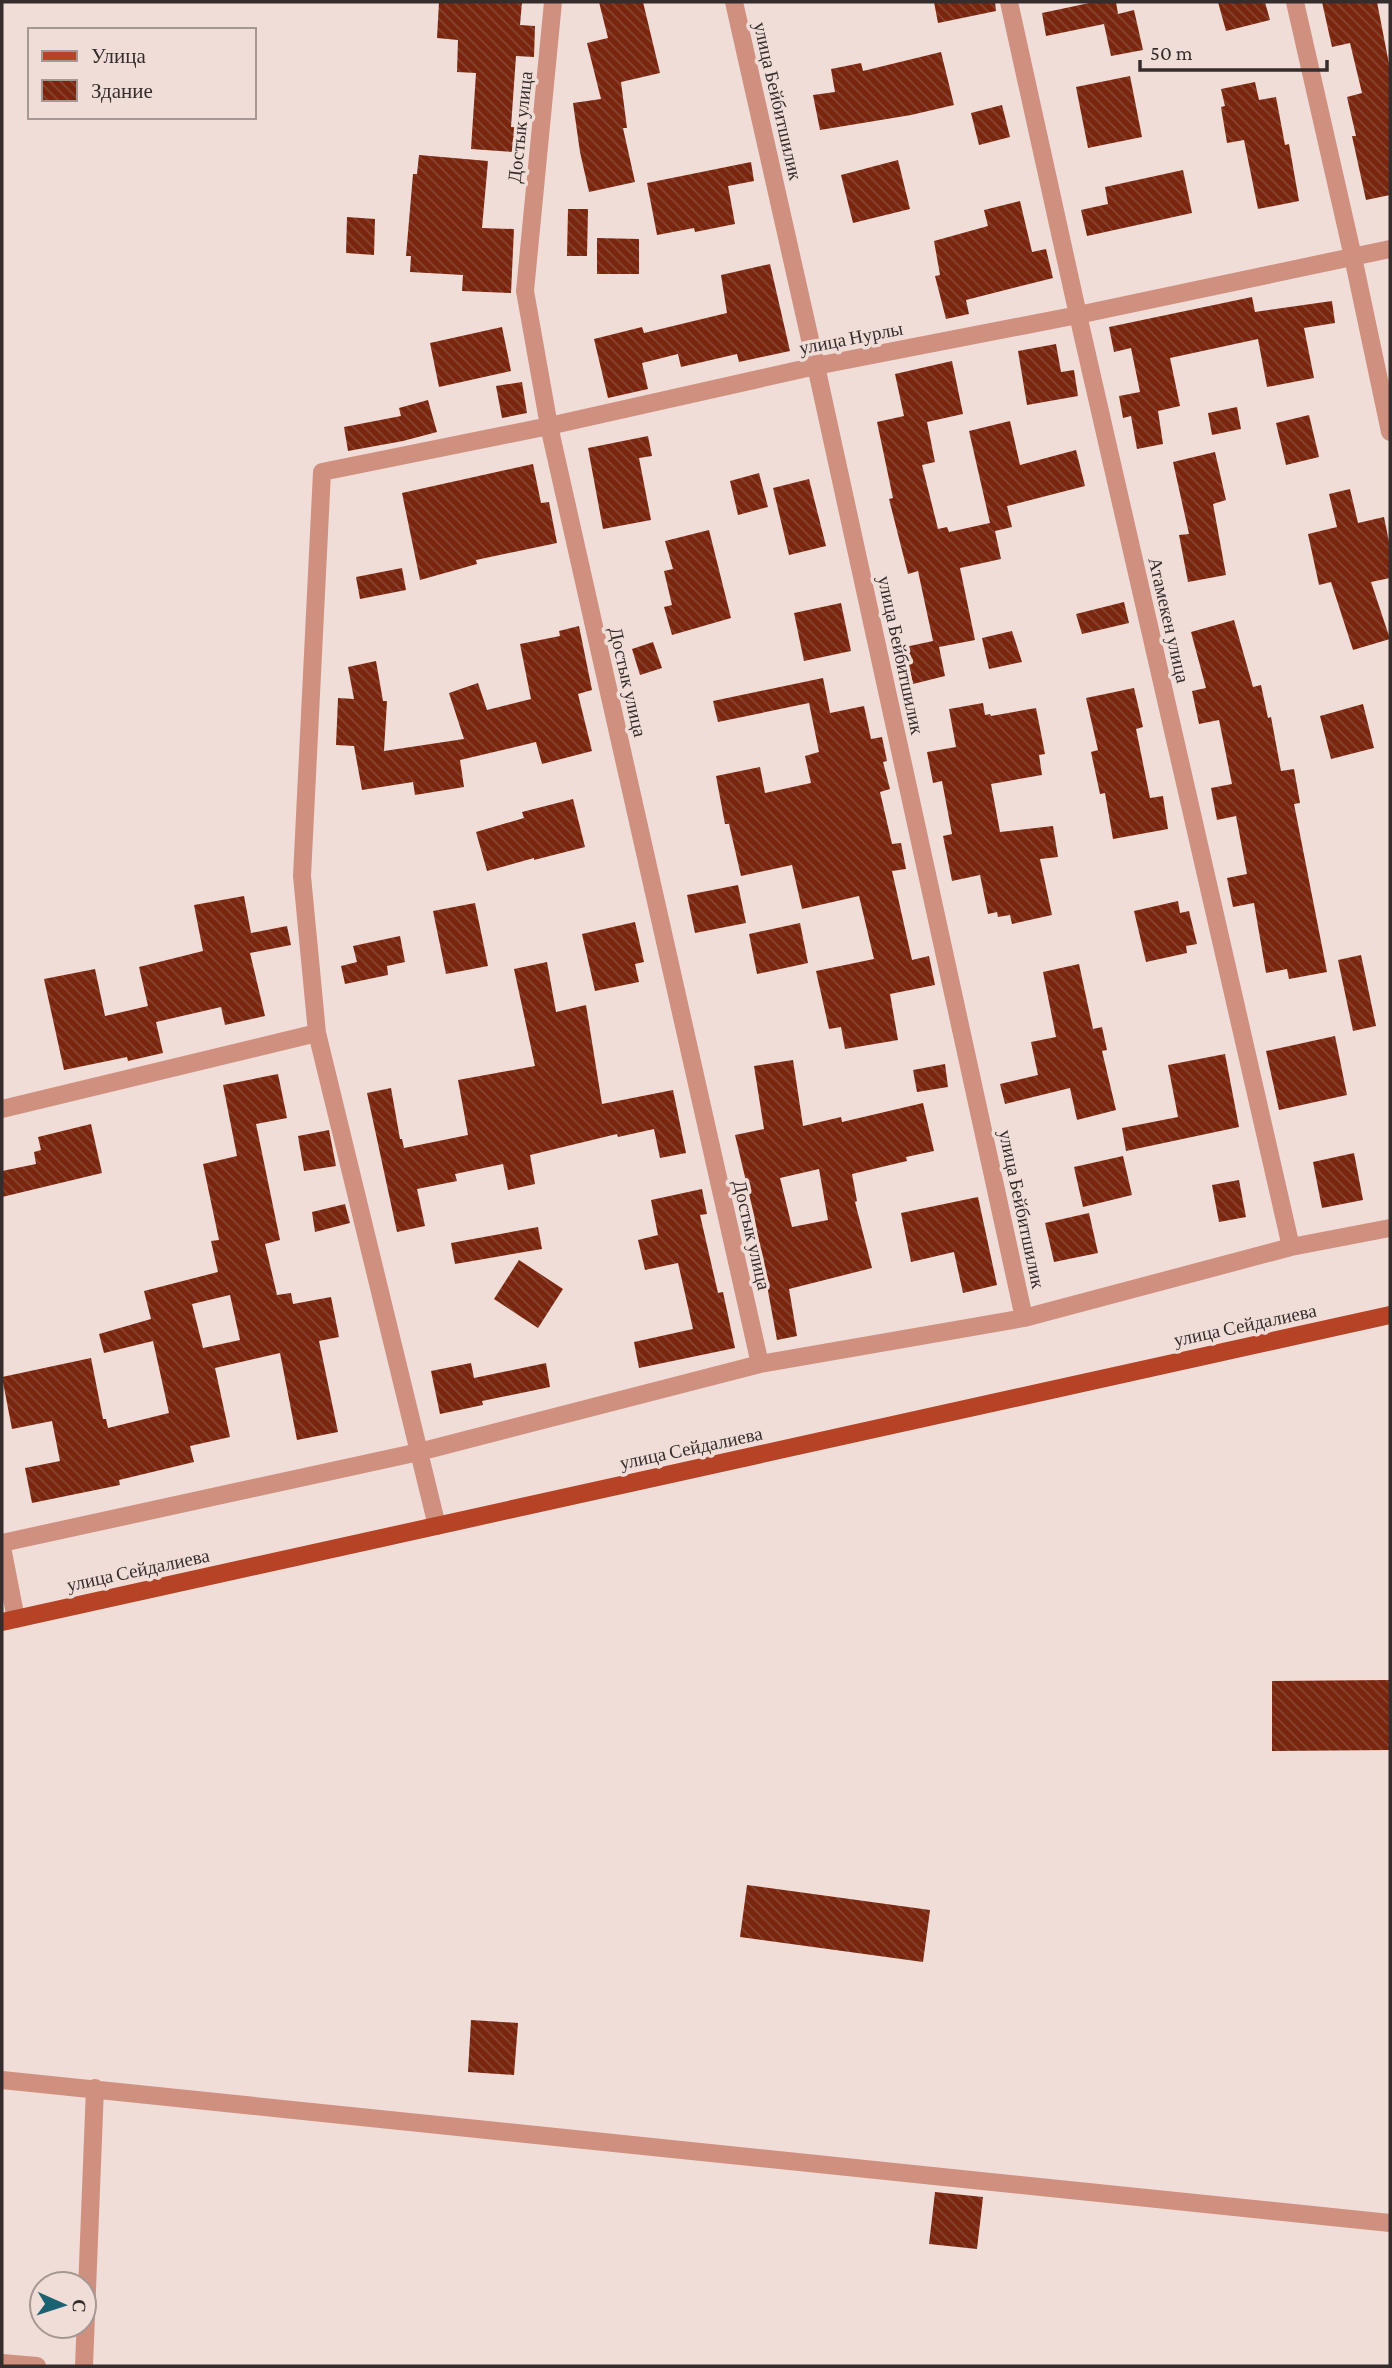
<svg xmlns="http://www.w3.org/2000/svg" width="1392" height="2368" viewBox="0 0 1392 2368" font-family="'Crimson Pro',serif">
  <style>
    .building { fill: url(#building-back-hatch); fill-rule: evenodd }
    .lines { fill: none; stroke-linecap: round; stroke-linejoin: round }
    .minor { stroke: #d09080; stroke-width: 18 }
    .major { stroke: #b64326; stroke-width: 18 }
    .labels { text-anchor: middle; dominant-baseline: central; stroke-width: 7; stroke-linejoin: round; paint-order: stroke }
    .street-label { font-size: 19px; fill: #342d2b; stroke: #f0ddd8 }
  </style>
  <defs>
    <pattern id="building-back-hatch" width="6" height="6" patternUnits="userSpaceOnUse" patternTransform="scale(1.75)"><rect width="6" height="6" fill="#7a260f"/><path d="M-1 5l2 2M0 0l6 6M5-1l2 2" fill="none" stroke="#884532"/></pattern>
  </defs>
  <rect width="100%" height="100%" fill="#f0ddd8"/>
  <path class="building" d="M 439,2 L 522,2 L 520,25 L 535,26 L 534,57 L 516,56 L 511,127 L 528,128 L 526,153 L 471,149 L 476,73 L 457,72 L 458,40 L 437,38 Z
    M 599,2 L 643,2 L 660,73 L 621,82 L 627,128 L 623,128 L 635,182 L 589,192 L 580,152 L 573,103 L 601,99 L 587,43 L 608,38 Z
    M 934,2 L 995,2 L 996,11 L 938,23 Z
    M 1094,2 L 1116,2 L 1118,14 L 1134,10 L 1143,50 L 1111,56 L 1104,24 L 1046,36 L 1042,13 Z
    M 1218,2 L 1265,2 L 1270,20 L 1226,31 Z
    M 1322,2 L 1377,2 L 1390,69 L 1390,195 L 1366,200 L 1352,136 L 1356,136 L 1347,97 L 1362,93 L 1350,43 L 1332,47 Z
    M 941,52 L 954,105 L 911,115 L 820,130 L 813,95 L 835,92 L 831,69 L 861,63 L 863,71 Z
    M 1130,76 L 1142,137 L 1088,148 L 1076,87 Z
    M 1255,82 L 1259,100 L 1276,97 L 1285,145 L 1289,144 L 1299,201 L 1258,209 L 1244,140 L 1227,143 L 1221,107 L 1225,106 L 1221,89 Z
    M 1002,105 L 1010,137 L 979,145 L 971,113 Z
    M 419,155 L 488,161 L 482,228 L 514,229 L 511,293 L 462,291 L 463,275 L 410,272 L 411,256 L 406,256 L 413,174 L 417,174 Z
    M 898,160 L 910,209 L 853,223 L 841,175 Z
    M 751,162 L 754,181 L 728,186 L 735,224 L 695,232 L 694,228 L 657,235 L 647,183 Z
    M 1183,170 L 1192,213 L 1087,236 L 1081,210 L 1108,204 L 1105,187 Z
    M 1020,201 L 1032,252 L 1046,249 L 1053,278 L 966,300 L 969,314 L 946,319 L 935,276 L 940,275 L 934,241 L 988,226 L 984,210 Z
    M 568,209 L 588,209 L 587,256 L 567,256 Z
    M 347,217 L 375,219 L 374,255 L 346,253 Z
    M 597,238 L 639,239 L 639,274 L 597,274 Z
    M 770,264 L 790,351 L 739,362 L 737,354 L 681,367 L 678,354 L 642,363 L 648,389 L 608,398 L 594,339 L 642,327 L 644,333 L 727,313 L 721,275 Z
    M 1252,297 L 1255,312 L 1332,301 L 1335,323 L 1304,328 L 1314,378 L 1267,387 L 1258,339 L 1170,358 L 1180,406 L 1158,411 L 1163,444 L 1137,449 L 1131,416 L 1123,418 L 1119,396 L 1140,392 L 1131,348 L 1114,352 L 1109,327 Z
    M 502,327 L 511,371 L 439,387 L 430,343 Z
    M 1056,344 L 1061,372 L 1074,370 L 1078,396 L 1027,405 L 1018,351 Z
    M 952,361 L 963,414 L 927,422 L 935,462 L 922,465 L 938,529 L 947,527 L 949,532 L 990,523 L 969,431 L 1010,421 L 1020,465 L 1076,450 L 1085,486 L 1007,506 L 1012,527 L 995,531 L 1001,559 L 960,568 L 975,640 L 939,647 L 945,676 L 913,684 L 905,647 L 933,641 L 918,571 L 908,574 L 889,499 L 893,498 L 877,422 L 904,416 L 895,374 Z
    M 522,382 L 527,413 L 502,418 L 496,386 Z
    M 428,400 L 437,432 L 403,441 L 348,451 L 344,427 L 401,416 L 399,408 Z
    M 1237,407 L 1241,429 L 1212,435 L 1208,413 Z
    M 1309,415 L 1319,457 L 1286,465 L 1276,423 Z
    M 648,436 L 652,456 L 639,458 L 651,520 L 603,529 L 588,448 Z
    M 1215,452 L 1226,500 L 1213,504 L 1226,575 L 1188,582 L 1179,535 L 1189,534 L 1173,462 Z
    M 533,464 L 541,503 L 549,502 L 557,543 L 476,560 L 477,564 L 420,580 L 402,493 Z
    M 759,473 L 768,507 L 738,515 L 730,481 Z
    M 809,479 L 826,546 L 789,555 L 773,488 Z
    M 1350,489 L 1358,523 L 1384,517 L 1390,547 L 1390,578 L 1371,582 L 1390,639 L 1353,650 L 1331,582 L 1319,585 L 1308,534 L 1337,527 L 1329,494 Z
    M 709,530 L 731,618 L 672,635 L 664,607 L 672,605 L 664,571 L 673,569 L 665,541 Z
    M 402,568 L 406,590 L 360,599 L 356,577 Z
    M 1124,602 L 1129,623 L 1082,634 L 1076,614 Z
    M 841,603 L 851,651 L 804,661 L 794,613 Z
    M 1234,620 L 1253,687 L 1261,685 L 1268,718 L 1271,717 L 1281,771 L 1294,769 L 1300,803 L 1294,804 L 1327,972 L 1289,979 L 1287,969 L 1266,973 L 1254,903 L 1233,907 L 1227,878 L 1247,874 L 1236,816 L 1217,820 L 1211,788 L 1232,784 L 1219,720 L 1199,724 L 1192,691 L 1206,688 L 1191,632 Z
    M 579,626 L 592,690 L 578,694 L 592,751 L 542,764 L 536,742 L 460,760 L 464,787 L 415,795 L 413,782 L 362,790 L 354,746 L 336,745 L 338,698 L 354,699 L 348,667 L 376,661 L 383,701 L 387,701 L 384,751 L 464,739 L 449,693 L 478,683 L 487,710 L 531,699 L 520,644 L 560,636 L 559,631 Z
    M 1012,631 L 1022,662 L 989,669 L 982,638 Z
    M 653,642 L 662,668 L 640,675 L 632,649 Z
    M 823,678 L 830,713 L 864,706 L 871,739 L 882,737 L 887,761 L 883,762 L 890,789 L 880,792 L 892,844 L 901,843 L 906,869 L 892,871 L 912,960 L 929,956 L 935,985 L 890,994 L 898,1040 L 845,1049 L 841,1027 L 829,1029 L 816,971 L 874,959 L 859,896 L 802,909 L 792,865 L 741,876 L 729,824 L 725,824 L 716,776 L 760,767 L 765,793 L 811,783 L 805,756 L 819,752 L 809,703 L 718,722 L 713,701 Z
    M 1134,688 L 1143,727 L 1136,729 L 1150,798 L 1163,796 L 1168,829 L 1113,839 L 1105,793 L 1100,794 L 1091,752 L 1098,750 L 1086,698 Z
    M 983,703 L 985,715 L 990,714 L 991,716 L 1036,708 L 1045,754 L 1039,755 L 1042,775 L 991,784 L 1000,832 L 1053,826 L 1058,857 L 1040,859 L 1052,915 L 1012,924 L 1010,915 L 998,917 L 997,912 L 988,914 L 980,875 L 952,881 L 943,836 L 952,834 L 942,781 L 933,783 L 927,752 L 956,747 L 949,709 Z
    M 1363,704 L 1374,748 L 1331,759 L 1320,716 Z
    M 573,799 L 585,847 L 534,860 L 534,858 L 487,871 L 476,832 L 524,818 L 522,812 Z
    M 738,885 L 746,923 L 695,933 L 687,895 Z
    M 244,896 L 251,933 L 287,926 L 291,945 L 250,953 L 265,1016 L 225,1025 L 221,1007 L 156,1022 L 163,1053 L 128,1061 L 127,1057 L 64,1070 L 44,979 L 95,969 L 105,1016 L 148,1006 L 139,967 L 203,951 L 194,905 Z
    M 1178,901 L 1180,913 L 1189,911 L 1197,944 L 1186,946 L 1187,953 L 1146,962 L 1134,911 Z
    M 475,903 L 488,966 L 446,974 L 433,911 Z
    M 635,922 L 644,962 L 635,964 L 639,982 L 595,991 L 582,934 Z
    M 800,923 L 808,963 L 757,974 L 749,934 Z
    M 400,936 L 405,962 L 387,966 L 388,975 L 345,984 L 341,966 L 357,962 L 353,946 Z
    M 1361,955 L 1376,1026 L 1353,1031 L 1338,960 Z
    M 547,962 L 556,1012 L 586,1005 L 602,1104 L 673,1090 L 686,1153 L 660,1158 L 654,1129 L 618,1137 L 617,1134 L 530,1155 L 535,1184 L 508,1190 L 503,1164 L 455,1174 L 457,1181 L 417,1189 L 425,1226 L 397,1232 L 367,1093 L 391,1088 L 400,1139 L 402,1139 L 404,1148 L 468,1135 L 458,1080 L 535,1066 L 514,969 Z
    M 1079,964 L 1093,1029 L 1102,1027 L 1107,1050 L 1102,1051 L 1116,1110 L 1077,1120 L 1070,1088 L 1005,1104 L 1000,1084 L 1038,1075 L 1031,1042 L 1056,1037 L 1043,972 Z
    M 1335,1036 L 1347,1095 L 1279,1110 L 1266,1051 Z
    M 1225,1054 L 1239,1127 L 1126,1151 L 1122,1128 L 1178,1117 L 1168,1065 Z
    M 793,1060 L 803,1126 L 841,1117 L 842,1122 L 923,1103 L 934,1151 L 906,1157 L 907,1161 L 852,1174 L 857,1201 L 855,1202 L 872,1268 L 789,1289 L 797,1336 L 777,1340 L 754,1215 L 735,1135 L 764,1129 L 754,1066 ZM 819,1169 L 828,1220 L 792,1227 L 780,1178 Z
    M 945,1064 L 948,1087 L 917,1092 L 913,1070 Z
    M 278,1074 L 287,1118 L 256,1124 L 280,1240 L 265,1244 L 277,1295 L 291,1293 L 293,1304 L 331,1297 L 339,1337 L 319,1341 L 338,1432 L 297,1440 L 280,1353 L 215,1368 L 230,1437 L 190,1446 L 194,1462 L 119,1480 L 120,1485 L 32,1503 L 25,1468 L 60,1461 L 52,1421 L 12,1429 L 2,1377 L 91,1358 L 103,1419 L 106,1419 L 108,1428 L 169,1413 L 153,1341 L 104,1353 L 99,1334 L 151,1319 L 144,1291 L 218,1272 L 211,1241 L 219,1240 L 203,1164 L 237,1156 L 223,1085 ZM 230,1295 L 240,1340 L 203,1348 L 192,1304 Z
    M 91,1124 L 102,1173 L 2,1197 L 2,1171 L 36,1164 L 34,1152 L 41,1150 L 38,1137 Z
    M 329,1130 L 336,1166 L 304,1171 L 298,1136 Z
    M 1354,1153 L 1363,1200 L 1322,1208 L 1313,1162 Z
    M 1123,1156 L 1132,1195 L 1083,1207 L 1074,1167 Z
    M 1239,1180 L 1246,1217 L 1219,1222 L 1212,1185 Z
    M 702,1189 L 707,1214 L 700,1215 L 718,1293 L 723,1292 L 735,1348 L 639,1368 L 634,1342 L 693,1329 L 678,1263 L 645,1270 L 638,1240 L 658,1235 L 651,1200 Z
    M 978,1197 L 997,1285 L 963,1293 L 954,1252 L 911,1262 L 901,1213 Z
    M 345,1204 L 350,1223 L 315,1232 L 312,1212 Z
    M 1089,1213 L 1098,1253 L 1054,1262 L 1045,1223 Z
    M 538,1227 L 542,1249 L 455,1264 L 451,1243 Z
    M 519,1260 L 563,1289 L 538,1328 L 494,1299 Z
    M 471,1363 L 474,1378 L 546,1363 L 550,1387 L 482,1401 L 483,1405 L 440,1414 L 431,1371 Z
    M 1390,1680 L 1390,1750 L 1272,1751 L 1272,1681 Z
    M 747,1885 L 930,1910 L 923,1962 L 740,1937 Z
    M 471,2020 L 518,2023 L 514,2075 L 468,2072 Z
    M 935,2192 L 983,2197 L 977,2249 L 929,2244 Z"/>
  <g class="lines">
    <path class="minor" d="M 553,2 L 525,291 L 549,426 L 760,1364
      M 734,2 L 816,366 L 1024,1318
      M 1009,2 L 1078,315 L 1291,1247
      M 1295,2 L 1353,257 L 1390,432
      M 2,1109 L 317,1033
      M 437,1526 L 317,1033 L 302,876 L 322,472 L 549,426 L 816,366 L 1078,315 L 1390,249
      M 2,1543 L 419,1452 L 760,1364 L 1024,1318 L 1291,1247 L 1390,1228
      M 2,1547 L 16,1619
      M 2,2080 L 1390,2223
      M 2,2363 L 37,2366
      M 84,2366 L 95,2088"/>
    <path class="major" d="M 2,1622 L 1390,1315"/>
  </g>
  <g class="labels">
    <g class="street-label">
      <text transform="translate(778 101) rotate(77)">улица Бейбитшилик</text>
      <text transform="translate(520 127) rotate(-84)">Достык улица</text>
      <text transform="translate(851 338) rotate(-11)">улица Нурлы</text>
      <text transform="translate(1169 620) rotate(77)">Атамекен улица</text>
      <text transform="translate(901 655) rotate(78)">улица Бейбитшилик</text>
      <text transform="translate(628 682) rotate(77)">Достык улица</text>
      <text transform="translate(1022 1209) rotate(78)">улица Бейбитшилик</text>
      <text transform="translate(752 1235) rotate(77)">Достык улица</text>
      <text transform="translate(1245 1325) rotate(-12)">улица Сейдалиева</text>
      <text transform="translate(691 1448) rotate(-12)">улица Сейдалиева</text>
      <text transform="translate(138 1570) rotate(-12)">улица Сейдалиева</text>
    </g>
  </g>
  <rect width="1392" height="2368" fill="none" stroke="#342d2b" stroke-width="7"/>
  <rect x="28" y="28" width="228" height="91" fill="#f0ddd8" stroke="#a59793" stroke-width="2"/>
  <rect x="42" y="51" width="35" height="10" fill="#b64326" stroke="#a59793" stroke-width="2"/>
  <text x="91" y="63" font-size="21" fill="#342d2b">Улица</text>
  <rect x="42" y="80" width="35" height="21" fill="url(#building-back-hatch)" stroke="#a59793" stroke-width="2"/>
  <text x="91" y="98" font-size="21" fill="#342d2b">Здание</text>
  <g transform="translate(63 2305) rotate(93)"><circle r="33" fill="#f0ddd8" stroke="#a59793" stroke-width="2"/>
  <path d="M0-5L12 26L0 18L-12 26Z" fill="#1a6272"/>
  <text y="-10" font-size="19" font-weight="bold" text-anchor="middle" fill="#342d2b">С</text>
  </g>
  <path d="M1140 60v10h187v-10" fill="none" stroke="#342d2b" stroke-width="3.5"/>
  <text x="1150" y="60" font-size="21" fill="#342d2b" stroke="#f0ddd8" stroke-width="5" paint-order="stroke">50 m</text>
</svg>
